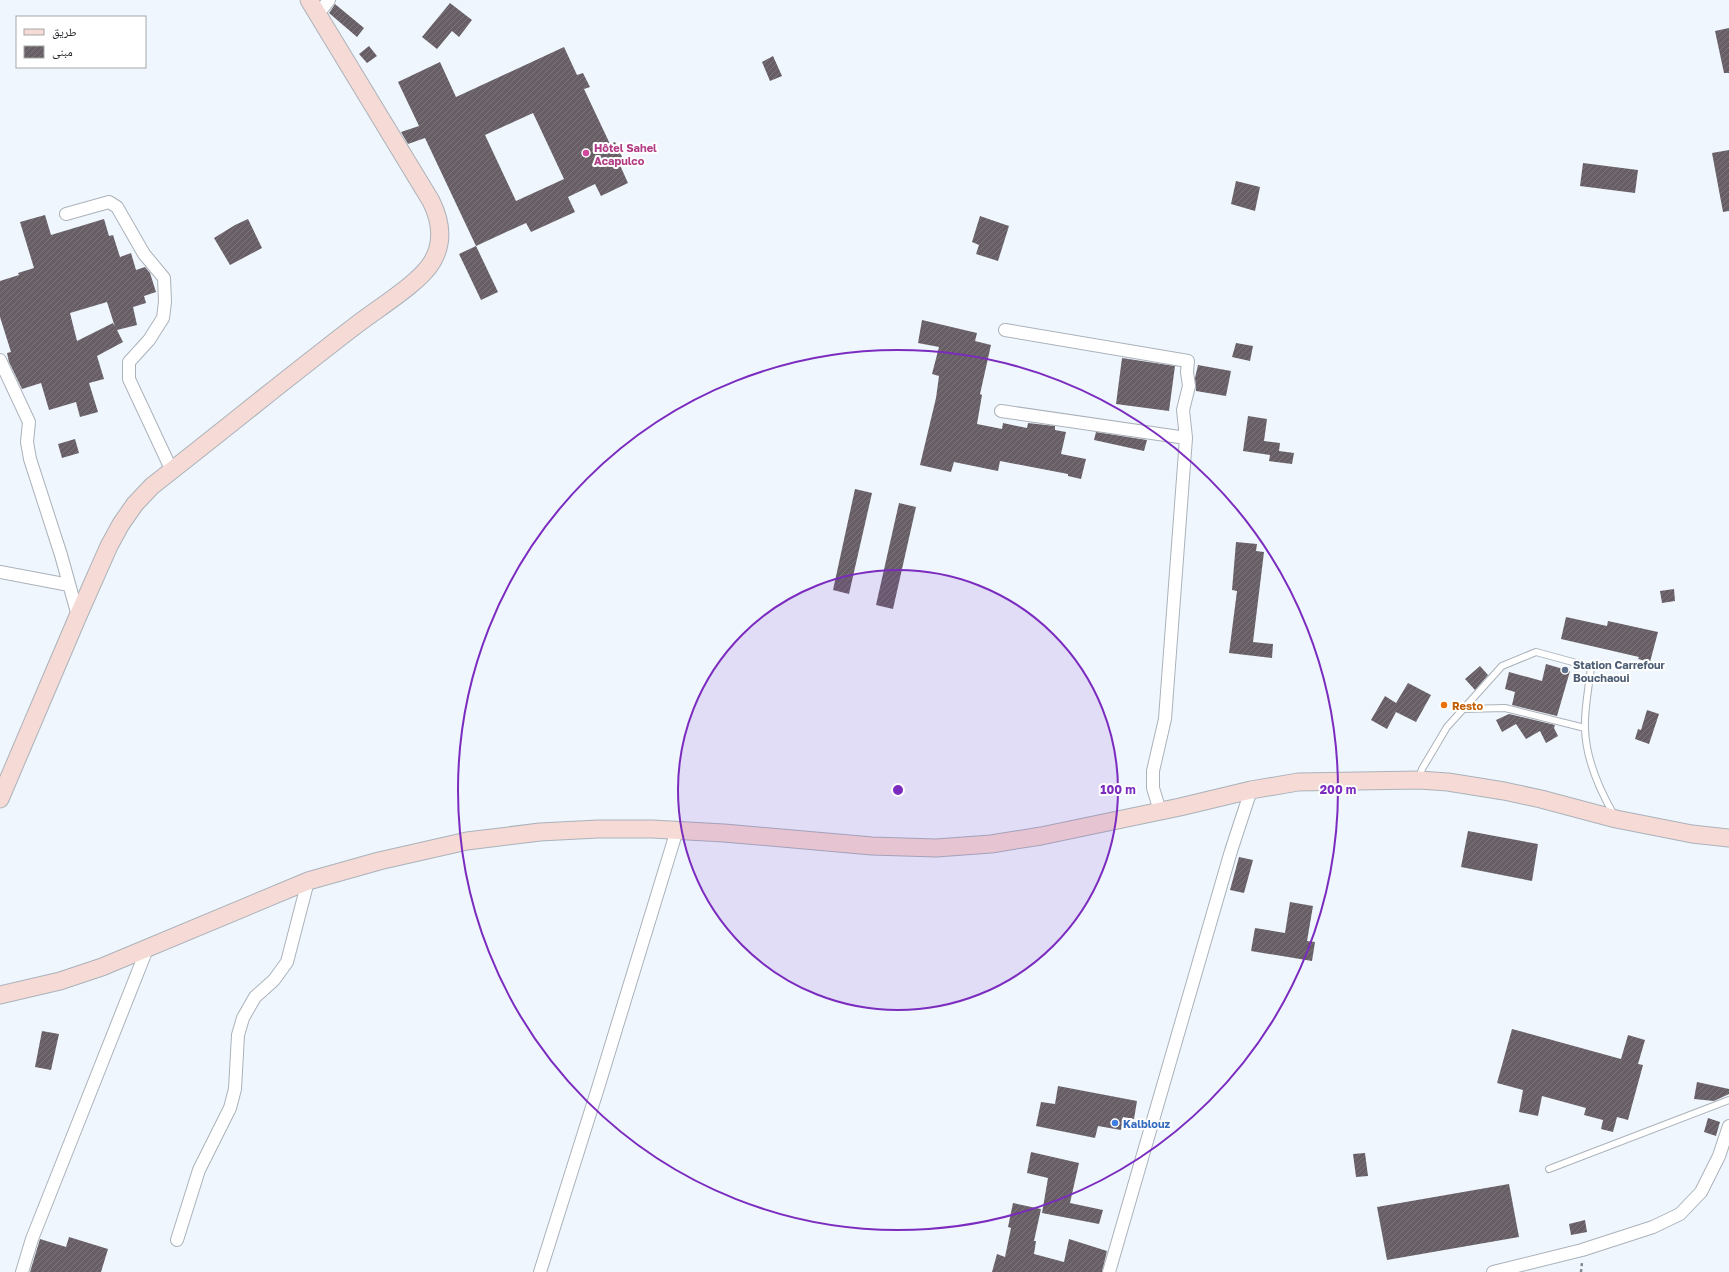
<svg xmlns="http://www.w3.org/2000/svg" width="1729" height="1272" viewBox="0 0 1729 1272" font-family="'Golos Text','Noto Naskh Arabic',sans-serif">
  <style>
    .building { fill: url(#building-hatch); fill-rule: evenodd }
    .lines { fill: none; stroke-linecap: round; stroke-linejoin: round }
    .service-casing { stroke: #abb2ba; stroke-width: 8 }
    .minor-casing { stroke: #abb2ba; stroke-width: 14 }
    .secondary-casing { stroke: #abb2ba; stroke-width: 19 }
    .path { stroke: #81868b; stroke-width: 2.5; stroke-dasharray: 3 3; stroke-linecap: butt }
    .service { stroke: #fff; stroke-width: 6 }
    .minor { stroke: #fff; stroke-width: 12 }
    .secondary { stroke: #f5dad5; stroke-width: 17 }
    .ring { fill: none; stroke: #7b2cbf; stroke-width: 2 }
    .hotel-dot { fill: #d1479c; stroke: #fff; stroke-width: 1.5 }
    .service-dot { fill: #5c6f8a; stroke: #fff; stroke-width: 1.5 }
    .food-dot { fill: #e8710a; stroke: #fff; stroke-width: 1.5 }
    .shop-dot { fill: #3f7fe0; stroke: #fff; stroke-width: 1.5 }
    .labels { text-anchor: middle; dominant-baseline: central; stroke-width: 4; stroke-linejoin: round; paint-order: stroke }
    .hotel-label { font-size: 11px; font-weight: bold; fill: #b23c85; stroke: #fff; text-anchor: start }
    .service-label { font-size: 11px; font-weight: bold; fill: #4e5e75; stroke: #fff; text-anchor: start }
    .food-label { font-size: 11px; font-weight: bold; fill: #c56008; stroke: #fff; text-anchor: start }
    .shop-label { font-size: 11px; font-weight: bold; fill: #366cbe; stroke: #fff; text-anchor: start }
    .centre { fill: #7b2cbf; stroke: #fff; stroke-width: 2 }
    .ring-label { font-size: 12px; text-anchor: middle; font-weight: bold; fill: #7b2cbf; stroke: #fff; stroke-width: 4; stroke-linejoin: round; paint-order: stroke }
  </style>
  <defs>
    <pattern id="building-hatch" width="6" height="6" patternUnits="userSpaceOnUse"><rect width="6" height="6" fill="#675f65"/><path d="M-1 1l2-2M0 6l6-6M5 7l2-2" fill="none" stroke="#7c767b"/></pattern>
  </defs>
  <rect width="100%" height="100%" fill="#eff6fe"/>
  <path class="building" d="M 450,3 L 472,20 L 459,37 L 452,31 L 437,49 L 422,37 Z
    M 335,4 L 364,28 L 357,37 L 329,13 Z
    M 1729,28 L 1729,73 L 1724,73 L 1715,31 Z
    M 369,46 L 377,56 L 367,63 L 359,54 Z
    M 564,47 L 577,75 L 583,73 L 590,87 L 584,89 L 610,144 L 615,142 L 624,161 L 619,163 L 628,183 L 601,196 L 595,184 L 568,197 L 575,212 L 531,232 L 526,223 L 476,246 L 425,138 L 408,144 L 401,132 L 419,126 L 398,82 L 440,62 L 456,97 ZM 533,113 L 564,179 L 516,201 L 485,135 Z
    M 773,56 L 782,76 L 770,81 L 762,62 Z
    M 1729,150 L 1729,211 L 1723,212 L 1712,153 Z
    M 1583,163 L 1638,170 L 1635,193 L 1580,186 Z
    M 1236,181 L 1260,187 L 1255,211 L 1231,204 Z
    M 45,215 L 51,235 L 104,219 L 109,236 L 113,235 L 120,257 L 131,253 L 136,270 L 145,267 L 150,273 L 156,292 L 144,296 L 146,303 L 133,307 L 137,325 L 117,330 L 123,342 L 97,356 L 104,379 L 89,383 L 98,412 L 80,417 L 76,402 L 49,410 L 41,383 L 22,389 L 9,362 L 7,353 L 11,352 L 0,317 L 0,281 L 19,275 L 18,273 L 34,268 L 20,222 ZM 107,302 L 115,327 L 113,323 L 77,341 L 70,313 Z
    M 980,216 L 1009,226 L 998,261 L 976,254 L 979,245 L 972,242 Z
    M 248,219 L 262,248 L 230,265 L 214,238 L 235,225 Z
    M 476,246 L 498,292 L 481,300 L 459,254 Z
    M 922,320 L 977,333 L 975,341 L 991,345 L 980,394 L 982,395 L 977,424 L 1002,429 L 1003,423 L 1027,428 L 1028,423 L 1055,426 L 1055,430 L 1066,432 L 1061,454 L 1086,459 L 1081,479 L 1068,476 L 1068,474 L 1000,461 L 998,471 L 954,462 L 951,472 L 920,465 L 936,398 L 939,376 L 932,374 L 939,347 L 918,343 Z
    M 1236,343 L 1253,346 L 1250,361 L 1232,357 Z
    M 1122,358 L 1175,366 L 1169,411 L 1116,404 Z
    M 1198,365 L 1231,371 L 1226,396 L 1196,391 L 1195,378 Z
    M 1248,416 L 1267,419 L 1264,441 L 1280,443 L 1279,451 L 1294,453 L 1292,464 L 1269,461 L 1270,455 L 1243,451 Z
    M 1096,432 L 1147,440 L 1144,451 L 1094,440 Z
    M 75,439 L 79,453 L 62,458 L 58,444 Z
    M 855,489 L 872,493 L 849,594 L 833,590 Z
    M 899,503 L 916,507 L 893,609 L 876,605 Z
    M 1236,542 L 1257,544 L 1256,551 L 1264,552 L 1253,642 L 1273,644 L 1272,658 L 1229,653 L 1237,591 L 1232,590 Z
    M 1674,589 L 1675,601 L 1662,603 L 1660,591 Z
    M 1566,617 L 1607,626 L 1608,621 L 1658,632 L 1650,662 L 1638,659 L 1639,657 L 1561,639 Z
    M 1546,664 L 1570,671 L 1557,716 L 1512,705 L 1515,692 L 1505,689 L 1509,672 L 1542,681 Z
    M 1480,666 L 1488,675 L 1475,690 L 1465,679 Z
    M 1408,683 L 1431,695 L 1416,722 L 1396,712 L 1387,729 L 1371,720 L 1385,696 L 1396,703 Z
    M 1647,710 L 1659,714 L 1649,744 L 1635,739 L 1638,729 L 1641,730 Z
    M 1509,714 L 1555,725 L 1554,728 L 1558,736 L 1546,743 L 1540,731 L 1526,739 L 1516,724 L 1502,732 L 1496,720 Z
    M 1468,831 L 1538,844 L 1532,881 L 1461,867 Z
    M 1239,857 L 1253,860 L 1244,893 L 1230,890 Z
    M 1290,902 L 1313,906 L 1307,941 L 1315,942 L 1312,961 L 1251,951 L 1255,928 L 1285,933 Z
    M 1512,1029 L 1621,1059 L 1628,1035 L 1645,1040 L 1638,1064 L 1643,1065 L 1628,1120 L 1617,1117 L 1613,1132 L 1601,1129 L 1603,1120 L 1584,1115 L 1586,1108 L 1542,1096 L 1538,1116 L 1519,1112 L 1523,1090 L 1497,1083 Z
    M 42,1031 L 59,1034 L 51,1070 L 35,1067 Z
    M 1697,1082 L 1729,1089 L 1729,1094 L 1714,1101 L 1694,1099 Z
    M 1058,1086 L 1137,1101 L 1134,1119 L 1123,1117 L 1121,1130 L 1098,1126 L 1095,1138 L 1036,1126 L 1041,1102 L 1055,1104 Z
    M 1708,1118 L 1720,1122 L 1716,1136 L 1704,1132 Z
    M 1031,1152 L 1079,1163 L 1070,1203 L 1103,1210 L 1099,1224 L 1042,1213 L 1048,1178 L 1027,1173 Z
    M 1365,1153 L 1368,1176 L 1356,1177 L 1353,1154 Z
    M 1509,1184 L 1519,1237 L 1387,1260 L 1377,1207 Z
    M 1013,1203 L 1041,1209 L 1034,1241 L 1036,1241 L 1034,1254 L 1064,1262 L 1069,1239 L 1107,1251 L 1102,1272 L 992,1272 L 997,1254 L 1005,1257 L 1011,1228 L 1008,1227 Z
    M 1585,1220 L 1587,1232 L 1571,1235 L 1569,1224 Z
    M 69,1237 L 108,1249 L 101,1272 L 30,1272 L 40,1239 L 66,1247 Z"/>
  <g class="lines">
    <defs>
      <path id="service" d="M 1463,709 L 1505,708 L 1585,728
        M 1419,778 L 1422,769 L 1447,727 L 1502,666 L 1536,652 L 1591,667 C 1589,687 1584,709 1585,729 C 1586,759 1599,789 1614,815
        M 1549,1169 L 1729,1100"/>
      <path id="minor" d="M 318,14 L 329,0
        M 66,214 L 109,202 L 117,207 L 144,254 L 164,278 L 165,302 L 163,318 L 149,340 L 129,362 L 129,379 L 172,471
        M 1005,330 L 1188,361 L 1187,372 L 1189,386 L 1183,410 L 1186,438
        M 0,360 L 29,422 L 27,442 L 30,459 L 61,555 L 78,616
        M 1001,411 L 1186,438 L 1165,719 L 1153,771 L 1153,788 L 1160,811
        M 0,572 L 69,585
        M 177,1240 L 199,1170 L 230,1108 L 235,1089 L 238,1035 L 243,1018 L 255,997 L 274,980 L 287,962 L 308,881
        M 22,1272 L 32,1239 L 147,949
        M 540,1272 L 598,1088 L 677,830
        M 1109,1272 L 1231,851 L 1251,790
        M 1493,1272 L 1582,1250 L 1653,1227 L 1680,1214 L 1701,1192 L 1719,1156 L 1729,1126"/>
      <path id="secondary" d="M 0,799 L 78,616 L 109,546 L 121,524 L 135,504 L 152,486 C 220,433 287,378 355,326 C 375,310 420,283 432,262 C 444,242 441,221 431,201 L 309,0
        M 0,995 L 60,981 L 102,967 L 308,881 L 379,861 L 467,841 L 540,832 L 598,829 L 652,829 L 724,833 L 872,846 L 936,848 L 991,844 L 1041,836 L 1180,807 L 1251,790 L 1298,782 L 1419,780 L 1448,782 L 1504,791 L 1541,799 L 1616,819 L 1692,834 L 1729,838"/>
    </defs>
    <use href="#service" class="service-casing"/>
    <use href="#minor" class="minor-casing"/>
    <use href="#secondary" class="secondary-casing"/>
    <path class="path" d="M 1581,1272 L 1582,1262"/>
    <use href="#service" class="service"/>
    <use href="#minor" class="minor"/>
    <use href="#secondary" class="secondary"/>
  </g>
  <circle cx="898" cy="790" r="220" fill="#7b2cbf" fill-opacity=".12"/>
  <g class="ring">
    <circle cx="898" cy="790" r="220"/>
    <circle cx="898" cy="790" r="440"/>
  </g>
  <circle class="hotel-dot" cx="586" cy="153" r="4"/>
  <circle class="service-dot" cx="1565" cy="670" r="4"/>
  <circle class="food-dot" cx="1444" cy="705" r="4"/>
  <circle class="shop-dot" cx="1115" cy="1123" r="4"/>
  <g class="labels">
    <g class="hotel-label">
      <text x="594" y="147">Hôtel Sahel<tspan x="594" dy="13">Acapulco</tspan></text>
    </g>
    <g class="service-label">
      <text x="1573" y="664">Station Carrefour<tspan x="1573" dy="13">Bouchaoui</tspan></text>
    </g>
    <g class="food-label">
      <text x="1452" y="705">Resto</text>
    </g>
    <g class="shop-label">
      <text x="1123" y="1123">Kalblouz</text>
    </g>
  </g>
  <circle cx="898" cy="790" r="6" class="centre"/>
  <g class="ring-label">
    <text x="1118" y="794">100 m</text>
    <text x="1338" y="794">200 m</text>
  </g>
  <rect x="16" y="16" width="130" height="52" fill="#ffffff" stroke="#a5a7a8"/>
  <rect x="24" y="29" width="20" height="6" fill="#f5dad5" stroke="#a5a7a8"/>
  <text x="52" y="36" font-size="12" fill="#1f2225">طريق</text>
  <rect x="24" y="46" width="20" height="12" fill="url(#building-hatch)" stroke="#a5a7a8"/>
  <text x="52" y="56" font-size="12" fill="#1f2225">مبنى</text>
</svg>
